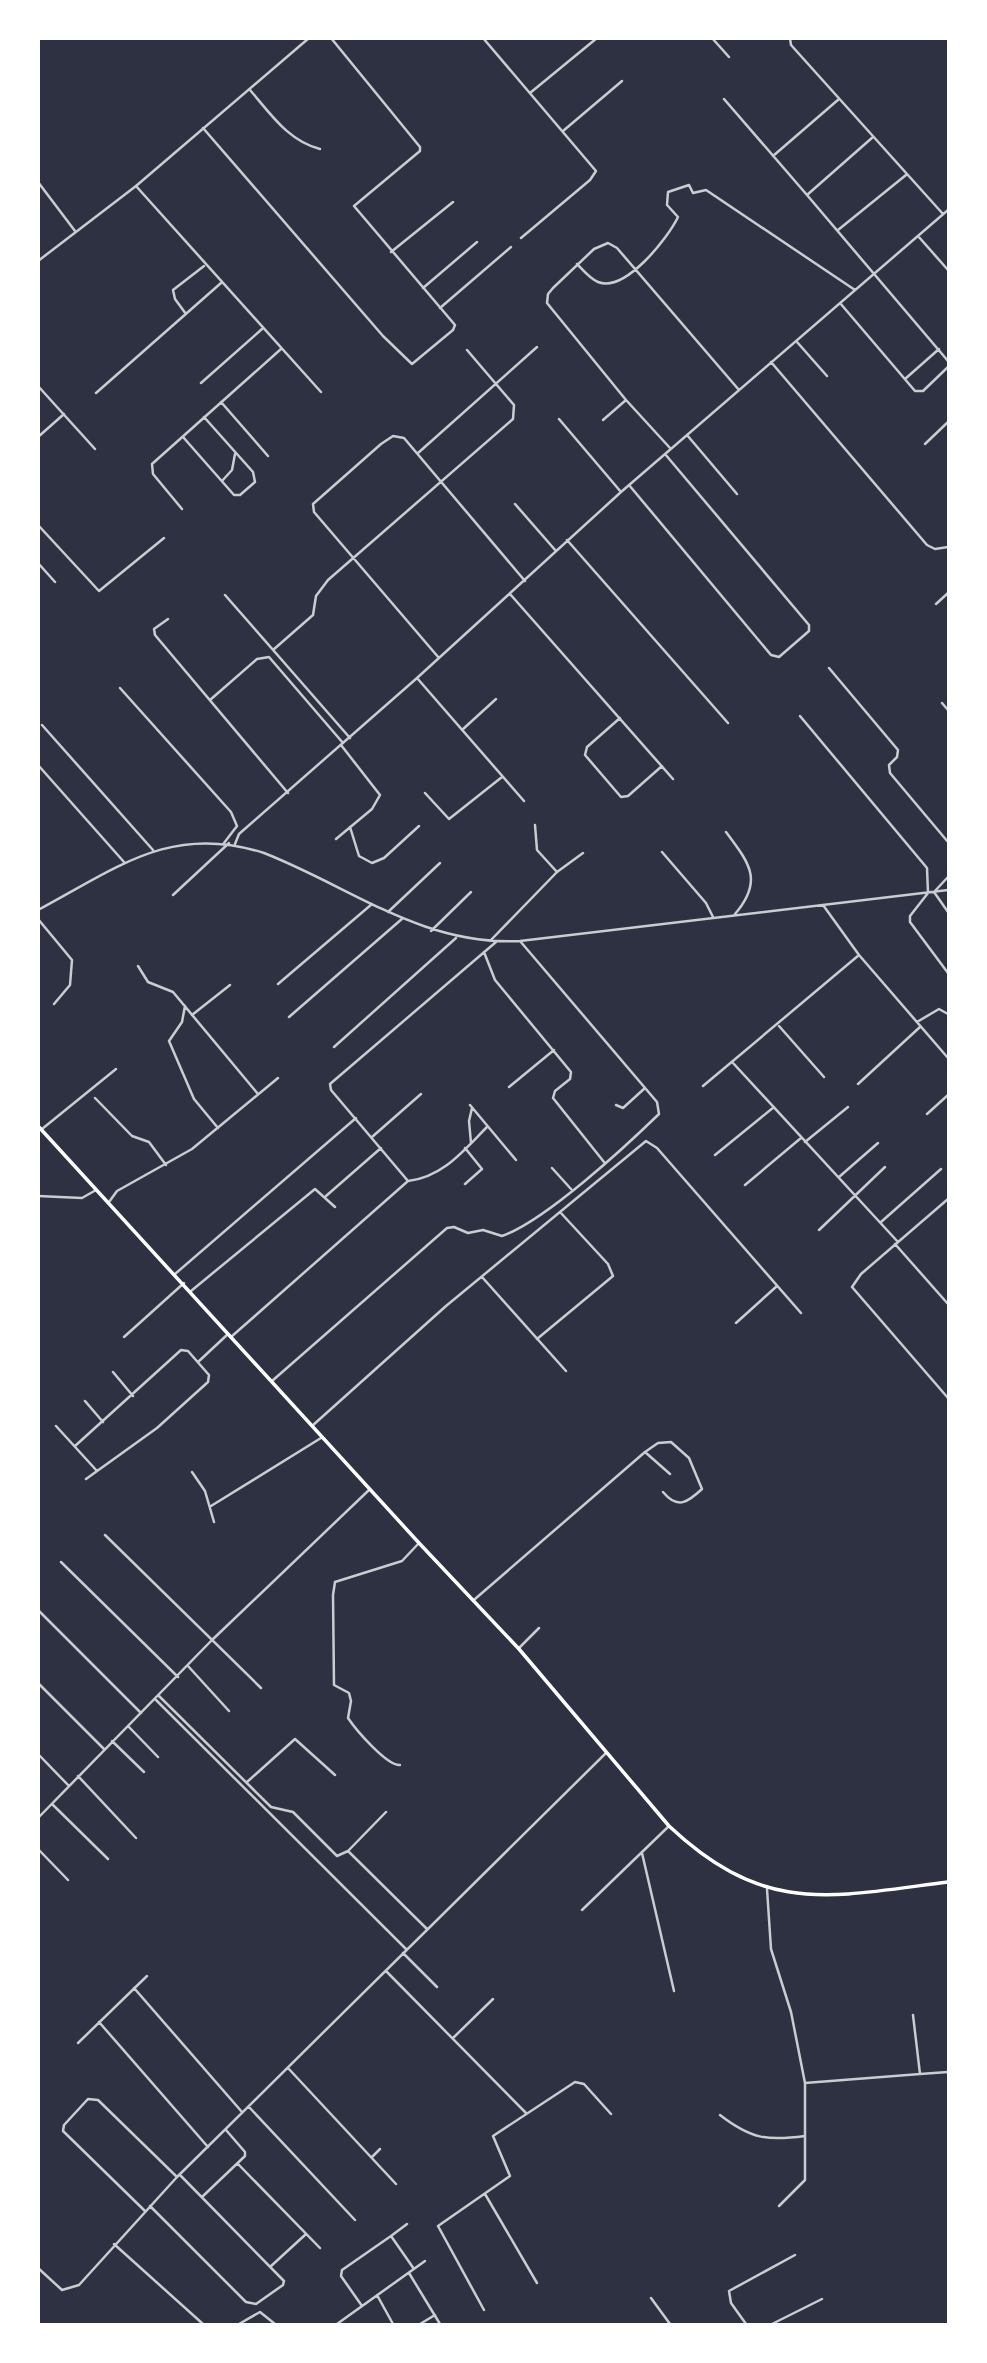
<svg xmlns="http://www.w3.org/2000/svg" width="987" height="2363" viewBox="0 0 987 2363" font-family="'Exo 2',sans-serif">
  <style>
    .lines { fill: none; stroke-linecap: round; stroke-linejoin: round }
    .minor { stroke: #caccd0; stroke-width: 2.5 }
    .tertiary { stroke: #caccd0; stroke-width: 2.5 }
    .primary { stroke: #fff; stroke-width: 3.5 }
  </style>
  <rect width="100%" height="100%" fill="#2d3142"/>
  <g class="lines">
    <path class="minor" d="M 483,38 L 596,171 L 590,180 L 521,238
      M 712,38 L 729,57
      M 790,38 L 791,45 L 943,214
      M 250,90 C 270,113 288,141 320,149
      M 530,93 L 597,38
      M 724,99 L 807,195 L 873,137
      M 203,128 L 383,336 L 412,364 L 453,330 L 455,325 L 354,206 L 420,151 L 420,147 L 331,38
      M 563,131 L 622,81
      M 773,156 L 839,99
      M 38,182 L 75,231
      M 136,186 L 321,392
      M 807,195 L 948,361
      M 838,230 L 906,175
      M 918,236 L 948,270
      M 391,252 L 453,202
      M 577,264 C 583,270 590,279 598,282 C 625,293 668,238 678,217 L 667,205 L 668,192 L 689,185 L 693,193 L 706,190 L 855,290
      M 423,288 L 477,242
      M 840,303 L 915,391 L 923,391 L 948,367
      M 440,308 L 511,247
      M 186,314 L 175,299 L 173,290 L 204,266
      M 797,342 L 827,376
      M 771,362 L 927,545 L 935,549 L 948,547
      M 905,379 L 939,349
      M 201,383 L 262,329
      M 38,386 L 95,449
      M 96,393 L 221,283
      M 221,402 L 268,456
      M 559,419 L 621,492
      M 603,420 L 626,400
      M 687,435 L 737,494
      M 38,437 L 64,414
      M 183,437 L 234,495 L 240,495 L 255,482 L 253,472 L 204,417
      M 925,444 L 948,422
      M 670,448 L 626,400 L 547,303 L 548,294 L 553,288 L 594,249 L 608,243 L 617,248 L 739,390
      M 418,453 L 537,347
      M 222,481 L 232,470 L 235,454
      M 629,485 L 771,655 L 779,657 L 809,631 L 809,625 L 665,454
      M 515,504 L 556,551
      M 182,509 L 153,474 L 152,464 L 281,349
      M 38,525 L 99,591 L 164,538
      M 567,540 L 728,723
      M 38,563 L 55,582
      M 510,594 L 673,779
      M 225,595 L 350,738
      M 936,604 L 948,593
      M 168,619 L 154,629 L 155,635 L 288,793
      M 273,650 L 313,615 L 316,596 L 328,580 L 513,419 L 514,405 L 467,350
      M 439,658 L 314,512 L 313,504 L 381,444 L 393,436 L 404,438 L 525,581
      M 829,668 L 898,750 L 897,757 L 889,765 L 890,773 L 948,842
      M 417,678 L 524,801
      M 120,688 L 231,812 L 237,826 L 224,843
      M 210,700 L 257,659 L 269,657 L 343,743
      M 942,703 L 948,710
      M 800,716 L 927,868 L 928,893 L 910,916 L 910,922 L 948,973
      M 620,718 L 587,747 L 585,755 L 621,797 L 628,796 L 662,766
      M 42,725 L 153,850
      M 462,730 L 496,699
      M 38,765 L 124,862
      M 425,793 L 449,819 L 502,777
      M 535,825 L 537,850 L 557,872
      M 350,827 L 359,856 L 372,863 L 384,858 L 419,826
      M 726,832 C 749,863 764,880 735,914
      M 336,839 L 372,809 L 380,795 L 341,745
      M 235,844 L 239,834 L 417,678 L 621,492 L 948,210
      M 662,852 L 706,903 L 713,917
      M 948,877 L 934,892 L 948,912
      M 173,895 L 229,843
      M 823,905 L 859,955 L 948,1058
      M 38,910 C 117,868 171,823 264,853 C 351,887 422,946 520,941 L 948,890
      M 388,912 L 440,863
      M 38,919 L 72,960 L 70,985 L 54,1004
      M 431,931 L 471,892
      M 490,941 L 557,872 L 583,853
      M 484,952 L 495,980 L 571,1072 L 570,1079 L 555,1091 L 553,1098 L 604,1162
      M 138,966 L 148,982 L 173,992 L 258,1094
      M 278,984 L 372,904
      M 185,1006 L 182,1022 L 169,1041 L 194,1099 L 218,1128
      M 192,1015 L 230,985
      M 289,1017 L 403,918
      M 917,1022 L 939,1009 L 948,1014
      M 779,1026 L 824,1077
      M 334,1047 L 456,938
      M 733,1063 L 898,1242
      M 858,1084 L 920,1027
      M 703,1086 L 859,955
      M 509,1087 L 554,1050
      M 95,1098 L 132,1136 L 149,1142 L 166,1165
      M 470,1105 L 516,1160
      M 616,1105 L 623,1108 L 645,1088
      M 927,1114 L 948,1095
      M 42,1129 L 116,1069
      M 372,1137 L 421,1094
      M 805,1142 L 848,1107
      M 471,1143 L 469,1121 L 472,1108
      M 465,1148 L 482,1169 L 465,1184
      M 715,1155 L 774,1107
      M 552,1168 L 571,1189
      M 839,1177 L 878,1143
      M 408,1181 C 443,1177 464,1150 487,1127
      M 745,1185 L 801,1138
      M 38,1196 L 82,1198 L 96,1190
      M 326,1196 L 381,1148
      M 948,1199 L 861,1274 L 852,1287 L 948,1398
      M 109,1202 L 117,1191 L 192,1149 L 278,1078
      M 881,1222 L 941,1169
      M 819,1230 L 885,1167
      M 895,1244 L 948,1304
      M 175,1274 L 356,1118
      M 482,1277 L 566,1371
      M 191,1291 L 315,1189 L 335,1207
      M 736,1323 L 777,1286
      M 124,1337 L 184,1283
      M 231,1337 L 408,1181 L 331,1090 L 330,1084 L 496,942
      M 537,1339 L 613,1276 L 608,1264 L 560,1212
      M 198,1362 L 228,1334
      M 113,1372 L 133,1396
      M 272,1381 L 447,1228 L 454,1227 L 468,1233 L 483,1230 L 502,1236 C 545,1221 625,1147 659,1114 L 657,1102 L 520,941
      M 85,1401 L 103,1422
      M 56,1426 L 97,1471
      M 312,1426 L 446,1306 L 646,1141 L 657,1148 L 801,1313
      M 75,1446 L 181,1350 L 188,1351 L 209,1375 L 208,1382 L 157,1428 L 86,1479
      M 645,1452 L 670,1474
      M 192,1472 L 205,1491 L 214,1522
      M 211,1506 L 321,1438
      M 105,1535 L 261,1688
      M 61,1562 L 178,1677
      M 475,1599 L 645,1452 L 658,1443 L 671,1442 L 689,1458 L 702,1489 C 688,1502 678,1510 663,1492
      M 38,1610 L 141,1713
      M 519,1648 L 539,1628
      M 188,1666 L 229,1711
      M 38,1683 L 104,1749
      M 159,1696 L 271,1807 L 293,1812 L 337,1856 L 348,1851
      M 156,1700 L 406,1949
      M 128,1726 L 158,1757
      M 112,1741 L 144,1772
      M 38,1754 L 69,1786
      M 400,1765 C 387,1766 356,1730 348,1718 L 351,1701 L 349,1693 L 334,1685 L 333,1595 L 335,1582 L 402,1561 L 419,1543
      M 78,1776 L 136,1838
      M 247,1782 L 295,1739 L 335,1775
      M 52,1804 L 108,1859
      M 386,1812 L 348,1851 L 427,1929
      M 38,1818 L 211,1641 L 369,1490
      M 38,1849 L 68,1880
      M 642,1853 L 674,1991
      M 767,1889 L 771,1949 L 791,2012 L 805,2083
      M 582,1910 L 669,1826
      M 403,1953 L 437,1987
      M 386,1971 L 526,2113
      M 134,1988 L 242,2112
      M 913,2015 L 920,2074 L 948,2072
      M 99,2022 L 208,2147
      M 453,2038 L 493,1999
      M 78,2043 L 147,1976
      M 288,2068 L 396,2184
      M 249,2107 L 355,2220
      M 720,2115 C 751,2139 767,2141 805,2136
      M 372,2157 L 380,2149
      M 238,2164 L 320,2248
      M 485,2194 L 537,2283
      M 202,2197 L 245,2156 L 245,2152 L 226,2130
      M 150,2206 L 246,2302 L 256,2304 L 283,2285 L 284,2281 L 180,2175
      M 779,2206 L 805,2180 L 805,2083 L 920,2074
      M 145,2211 L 63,2131 L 64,2125 L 88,2099 L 98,2100 L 177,2177
      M 391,2236 L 407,2224
      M 114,2244 L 203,2324
      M 270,2267 L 306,2234
      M 38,2268 L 62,2290 L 79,2285 L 177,2177 L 606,1753
      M 409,2273 L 440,2324
      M 377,2295 L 393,2324
      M 651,2298 L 670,2324
      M 362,2306 L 341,2276 L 342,2270 L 391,2236 L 414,2269
      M 484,2310 L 438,2226 L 510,2176 L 493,2136 L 575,2082 L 584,2084 L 611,2114
      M 239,2324 L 260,2312 L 275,2324
      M 337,2324 L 425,2261
      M 420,2324 L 435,2315
      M 746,2324 L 731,2303 L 729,2291 L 795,2255
      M 772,2324 L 822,2299"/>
    <path class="tertiary" d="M 38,261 L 136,186 L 309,38"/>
    <path class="primary" d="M 38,1126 L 419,1543 L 519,1649 L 669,1826 C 765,1916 829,1897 948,1882"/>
  </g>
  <rect width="987" height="2363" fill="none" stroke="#ffffff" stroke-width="80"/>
</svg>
